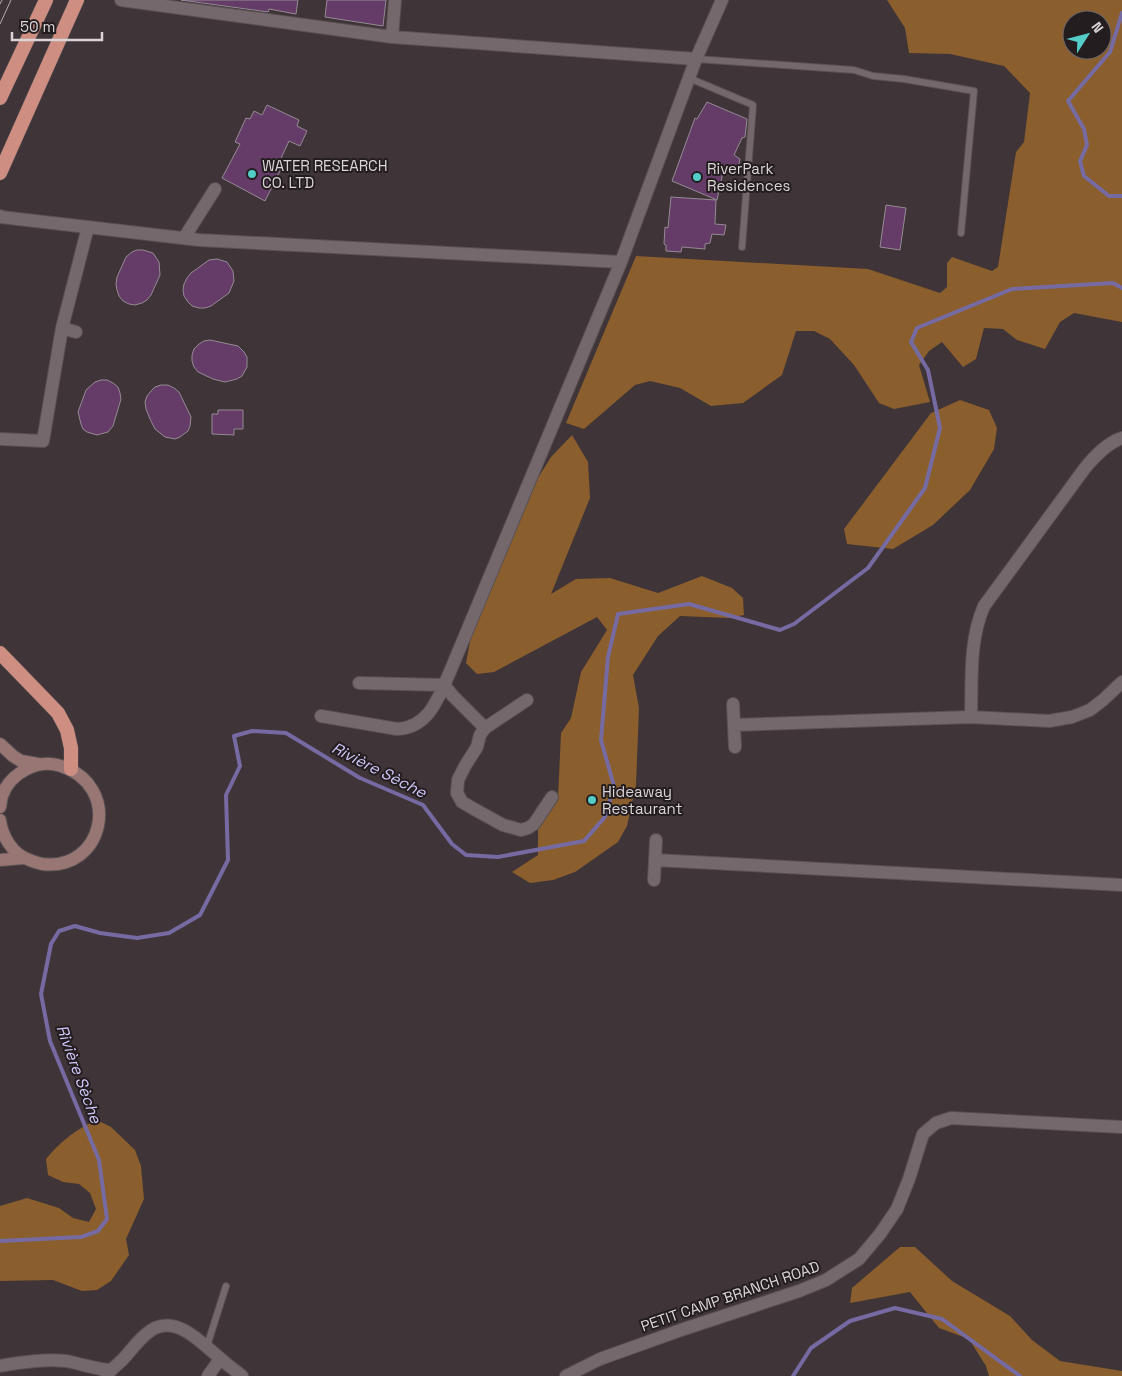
<svg xmlns="http://www.w3.org/2000/svg" width="1122" height="1376" viewBox="0 0 1122 1376" font-family="'Space Grotesk',sans-serif">
  <style>
    .forest { fill: #8a5e2d; fill-rule: evenodd }
    .lines { fill: none; stroke-linecap: round; stroke-linejoin: round }
    .stream { stroke: #756ba2; stroke-width: 4 }
    .building { fill: #653c67; stroke: #948b94 }
    .service-casing { stroke: #595052; stroke-width: 8 }
    .minor-casing { stroke: #595052; stroke-width: 14 }
    .tertiary-casing { stroke: #595052; stroke-width: 14 }
    .secondary-casing { stroke: #595052; stroke-width: 14 }
    .trunk-casing { stroke: #595052; stroke-width: 15 }
    .service { stroke: #75686c; stroke-width: 6 }
    .minor { stroke: #75686c; stroke-width: 12 }
    .tertiary { stroke: #75686c; stroke-width: 12 }
    .secondary { stroke: #977674; stroke-width: 12 }
    .trunk { stroke: #ce8e81; stroke-width: 14 }
    .tram { stroke: #b2aaac; stroke-width: 1 }
    .poi-dot { fill: #54cdc8; stroke: #231d1f; stroke-width: 2 }
    .labels { text-anchor: middle; dominant-baseline: central; stroke-width: 4; stroke-linejoin: round; paint-order: stroke }
    .poi-label { font-size: 15px; fill: #dbd4d6; stroke: #231d1f; text-anchor: start }
    .street-label { font-size: 15px; fill: #dbd4d6; stroke: #231d1f }
    .water-label { font-size: 16px; font-style: italic; fill: #cdc5f7; stroke: #231d1f }
  </style>
  <rect width="100%" height="100%" fill="#3f3437"/>
  <path class="forest" d="M 887,0 L 1122,0 L 1122,322 L 1074,313 L 1060,322 L 1045,349 L 1017,340 L 1003,329 L 984,328 L 976,359 L 963,367 L 942,342 L 929,351 L 919,365 L 930,402 L 894,409 L 879,403 L 854,365 L 830,339 L 814,331 L 796,331 L 782,375 L 743,403 L 711,406 L 680,388 L 650,381 L 635,385 L 584,429 L 566,423 L 636,256 L 868,269 L 940,293 L 947,287 L 947,263 L 952,257 L 992,271 L 998,267 L 1016,152 L 1024,142 L 1030,93 L 1004,66 L 950,54 L 909,53 L 905,28 ZM 1072,20 L 1102,20 L 1102,50 L 1072,50 Z
    M 960,400 L 989,410 L 997,428 L 994,449 L 970,490 L 933,525 L 893,549 L 847,544 L 844,529 L 931,413 Z
    M 572,435 L 588,462 L 590,498 L 551,594 L 576,579 L 610,578 L 658,593 L 702,576 L 732,588 L 743,598 L 744,615 L 729,618 L 680,616 L 658,636 L 633,675 L 639,708 L 636,785 L 627,826 L 618,842 L 575,872 L 553,880 L 530,883 L 512,872 L 538,855 L 538,823 L 558,798 L 561,733 L 571,718 L 581,672 L 607,630 L 597,617 L 494,672 L 477,674 L 466,663 L 472,631 L 526,497 L 551,457 Z
    M 97,1120 L 111,1127 L 135,1150 L 141,1166 L 144,1199 L 126,1239 L 129,1255 L 111,1281 L 97,1290 L 82,1291 L 53,1280 L 0,1281 L 0,1206 L 27,1198 L 59,1208 L 73,1218 L 89,1222 L 96,1209 L 90,1193 L 79,1184 L 63,1182 L 48,1175 L 46,1159 C 60,1142 76,1129 97,1120 Z
    M 900,1247 L 915,1247 L 952,1281 L 1010,1316 L 1032,1340 L 1060,1361 L 1122,1371 L 1122,1376 L 989,1376 L 986,1366 L 969,1339 L 939,1328 L 910,1292 L 850,1303 L 852,1288 Z"/>
  <g class="lines">
    <path class="stream" d="M 1122,13 L 1110,52 L 1068,101 L 1084,129 L 1087,145 L 1080,161 L 1084,176 L 1109,196 L 1122,196
      M 0,1241 L 81,1237 L 98,1231 L 107,1219 L 99,1160 L 50,1041 L 41,994 L 51,944 L 59,931 L 75,926 L 100,933 L 137,938 L 169,933 L 200,915 L 228,860 L 226,795 L 240,766 L 234,736 L 252,731 L 286,733 L 360,778 L 423,805 L 452,844 L 466,855 L 498,857 L 584,841 L 605,817 L 614,786 L 601,740 L 608,657 L 618,614 L 689,604 L 780,630 L 794,624 L 868,568 L 925,488 L 940,428 L 928,370 L 911,342 L 917,328 L 1012,289 L 1113,283 L 1122,288
      M 793,1376 L 811,1348 L 850,1321 L 895,1308 L 942,1319 L 1020,1376"/>
  </g>
  <path class="building" d="M 181,0 L 298,0 L 296,14 L 269,9 L 268,12 Z
    M 327,0 L 386,0 L 383,26 L 325,17 Z
    M 707,102 L 747,119 L 745,137 L 742,138 L 734,155 L 740,159 L 738,169 L 730,168 L 723,172 L 717,200 L 672,181 L 695,118 L 697,119 Z
    M 267,105 L 299,120 L 297,126 L 307,131 L 300,146 L 289,141 L 277,167 L 281,169 L 265,201 L 222,178 L 240,144 L 235,142 L 246,118 L 250,119 L 254,111 L 262,115 Z
    M 671,197 L 716,200 L 715,224 L 726,225 L 724,235 L 712,234 L 710,243 L 705,244 L 705,249 L 682,247 L 681,252 L 666,251 L 666,245 L 664,244 L 665,227 L 668,228 Z
    M 886,205 L 906,208 L 900,250 L 880,247 Z
    M 137,250 L 143,250 L 153,253 L 159,262 L 160,275 L 151,295 L 147,300 L 142,303 L 135,305 L 129,304 L 123,301 L 119,296 L 117,290 L 116,284 L 117,277 L 126,257 L 132,252 Z
    M 217,259 L 227,262 L 233,271 L 234,281 L 229,293 L 211,306 L 205,308 L 199,308 L 192,306 L 188,302 L 184,296 L 183,290 L 184,284 L 187,278 L 191,273 L 209,260 Z
    M 210,340 L 238,346 L 244,352 L 247,357 L 247,367 L 242,376 L 237,379 L 225,382 L 213,379 L 198,372 L 194,367 L 192,361 L 192,355 L 194,349 L 199,344 L 204,341 Z
    M 101,380 L 107,380 L 113,383 L 118,387 L 120,393 L 121,399 L 113,426 L 108,432 L 97,435 L 87,432 L 83,429 L 81,424 L 78,412 L 86,390 L 95,382 Z
    M 161,385 L 168,385 L 174,388 L 179,392 L 191,417 L 190,426 L 188,431 L 180,437 L 175,439 L 165,437 L 155,429 L 150,419 L 146,409 L 145,402 L 147,396 L 151,391 L 155,387 Z
    M 218,410 L 243,410 L 243,429 L 234,429 L 234,435 L 212,434 L 212,414 L 218,414 Z"/>
  <g class="lines">
    <defs>
      <path id="service" d="M 696,59 L 854,70 L 873,76 L 904,79 L 974,91 L 961,233
        M 689,78 L 753,105 L 742,247
        M 207,1346 L 226,1286"/>
      <path id="minor" d="M 121,0 L 392,37 L 696,59
        M 392,37 L 395,0
        M 0,216 L 1,217 L 199,240 L 621,262
        M 184,238 L 215,189
        M 76,332 L 62,328 L 88,227
        M 0,439 L 43,441 L 62,328
        M 359,683 L 444,685 L 453,696 L 485,728
        M 527,700 L 485,728 L 480,735 L 477,747 L 465,766 L 458,780 L 457,793 L 462,802 L 474,809 L 503,825 L 521,830 L 528,828 L 534,824 L 552,797
        M 733,704 L 735,747
        M 321,716 L 397,729 C 428,728 438,699 449,674 L 621,262 L 696,59 L 722,0
        M 971,717 C 972,680 969,640 984,606 L 1085,468 C 1095,456 1107,443 1122,438
        M 734,725 L 971,717 L 1049,721 L 1072,717 L 1090,710 L 1103,700 L 1122,682
        M 655,860 L 1122,885
        M 654,880 L 656,840
        M 0,1366 C 19,1362 53,1358 71,1362 C 85,1365 95,1369 110,1370
        M 106,1376 C 111,1369 119,1364 125,1357 C 133,1348 143,1334 155,1328 C 180,1317 203,1345 221,1359 C 227,1365 235,1370 242,1376
        M 208,1376 L 220,1359"/>
      <path id="tertiary" d="M 566,1376 L 600,1359 L 681,1330 L 799,1291 L 826,1280 L 859,1259 L 880,1234 L 897,1209 L 909,1179 L 923,1134 L 936,1123 L 951,1118 L 1122,1127"/>
      <path id="secondary" d="M 0,744 L 13,756 L 21,761 L 38,764
        M 0,807 C 1,803 1,799 2,796 C 10,773 38,758 61,766 C 123,786 104,872 42,864 C 37,863 32,861 27,859 C 12,853 2,836 0,820
        M 0,860 L 24,858"/>
      <path id="trunk" d="M 0,98 L 46,0
        M 0,173 L 77,0
        M 0,653 L 58,713 L 67,730 L 71,748 L 71,769"/>
    </defs>
    <use href="#service" class="service-casing"/>
    <use href="#minor" class="minor-casing"/>
    <use href="#tertiary" class="tertiary-casing"/>
    <use href="#secondary" class="secondary-casing"/>
    <use href="#trunk" class="trunk-casing"/>
    <use href="#service" class="service"/>
    <use href="#minor" class="minor"/>
    <use href="#tertiary" class="tertiary"/>
    <use href="#secondary" class="secondary"/>
    <use href="#trunk" class="trunk"/>
    <path class="tram" d="M 0,4 L 2,0
      M 0,24 L 11,0"/>
  </g>
  <g class="poi-dot">
    <circle cx="252" cy="174" r="5"/>
    <circle cx="697" cy="177" r="5"/>
    <circle cx="592" cy="800" r="5"/>
  </g>
  <g class="labels">
    <g class="poi-label">
      <text x="262" y="165">WATER RESEARCH<tspan x="262" dy="17">CO. LTD</tspan></text>
      <text x="707" y="168">RiverPark<tspan x="707" dy="17">Residences</tspan></text>
      <text x="602" y="791">Hideaway<tspan x="602" dy="17">Restaurant</tspan></text>
    </g>
    <g class="street-label">
      <text transform="translate(730 1296) rotate(-19)">PETIT CAMP BRANCH ROAD</text>
    </g>
    <g class="water-label">
      <text transform="translate(379 770) rotate(27)">Rivière Sèche</text>
      <text transform="translate(79 1074) rotate(70)">Rivière Sèche</text>
    </g>
  </g>
  <g transform="translate(1087 35) rotate(54)"><circle r="24" fill="#231d1f" stroke="#6d6668"/>
  <path d="M0-4L9 19L0 12L-9 19Z" fill="#54cdc8"/>
  <text y="-8" font-size="14" font-weight="bold" text-anchor="middle" fill="#dbd4d6">N</text>
  </g>
  <path d="M12 32v8h90v-8" fill="none" stroke="#dbd4d6" stroke-width="2.5"/>
  <text x="20" y="32" font-size="15" fill="#dbd4d6" stroke="#231d1f" stroke-width="4" paint-order="stroke">50 m</text>
</svg>
